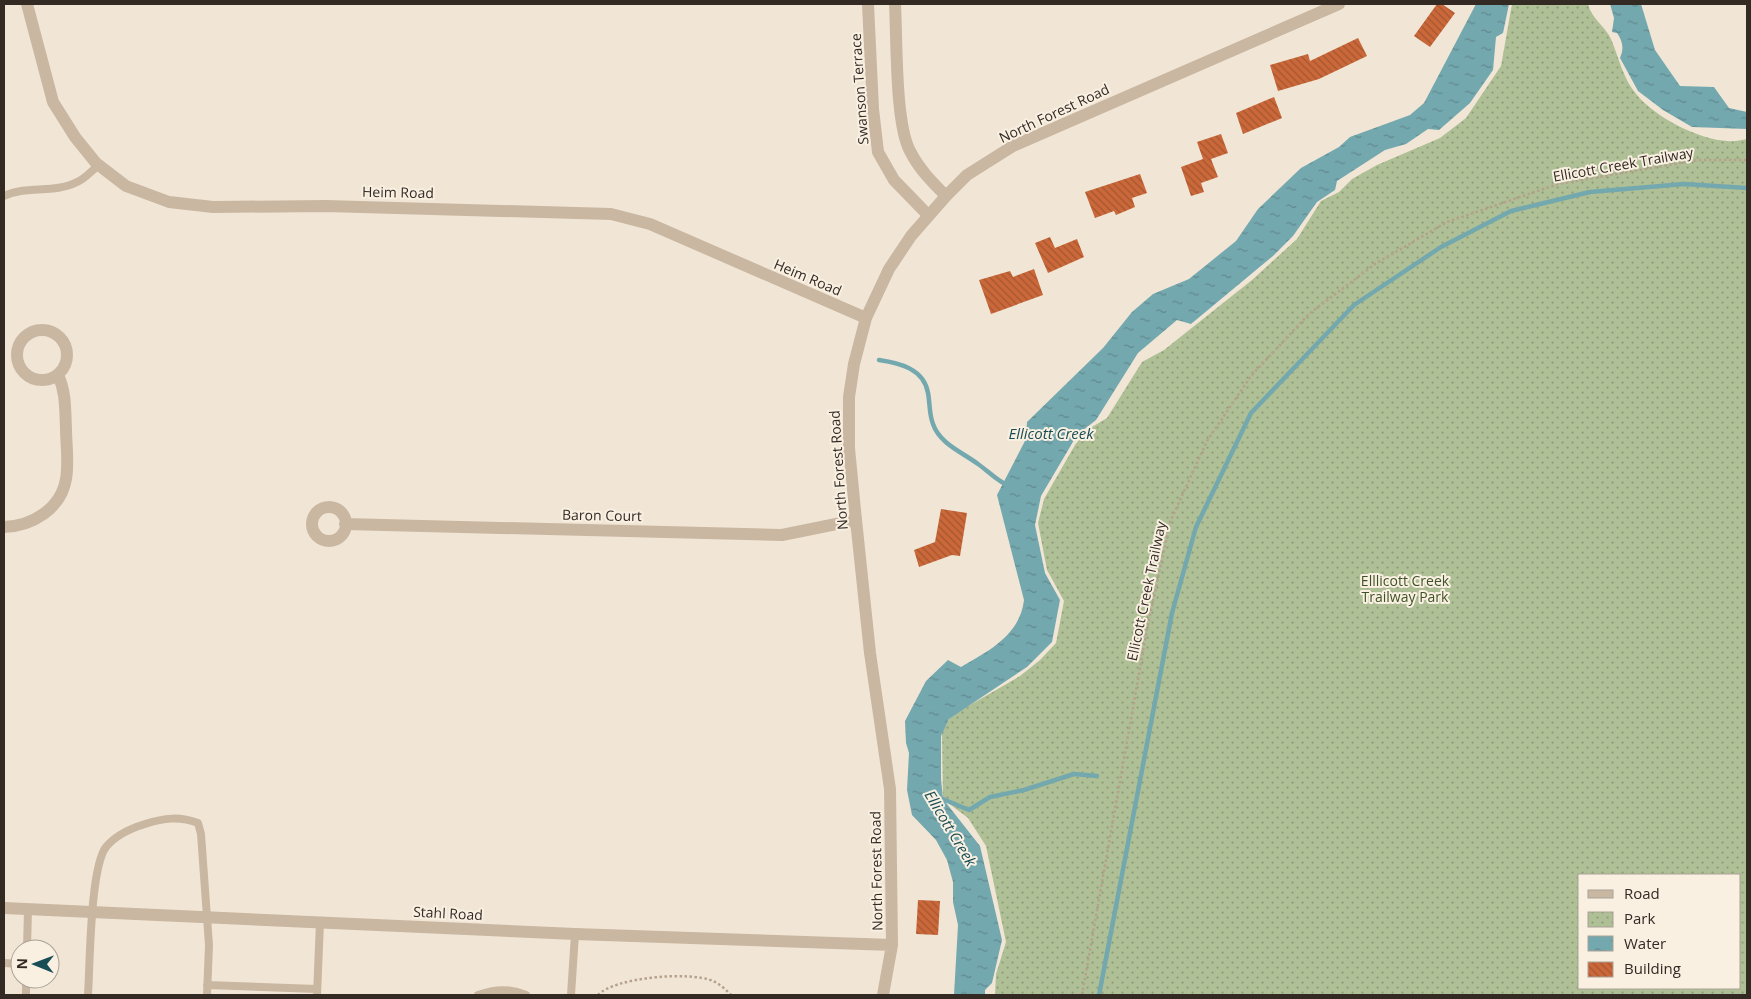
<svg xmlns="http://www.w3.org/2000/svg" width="1751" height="999" viewBox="0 0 1751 999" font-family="'Open Sans',sans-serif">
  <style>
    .park { fill: url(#park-dots); fill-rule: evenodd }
    .water { fill: url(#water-ripples) }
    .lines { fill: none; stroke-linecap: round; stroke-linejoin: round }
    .stream { stroke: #74a8af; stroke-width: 4.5 }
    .building { fill: url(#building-back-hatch) }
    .path { stroke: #b5a18c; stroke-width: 2.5; stroke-dasharray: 2.5 2.5; stroke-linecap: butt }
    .service { stroke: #c9b7a2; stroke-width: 8 }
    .minor { stroke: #c9b7a2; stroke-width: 12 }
    .tertiary { stroke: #c9b7a2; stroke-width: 12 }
    .labels { text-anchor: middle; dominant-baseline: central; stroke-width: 4; stroke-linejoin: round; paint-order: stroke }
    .street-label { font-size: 14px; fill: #332a24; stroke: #f9f0e2 }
    .park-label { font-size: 14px; fill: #3f5227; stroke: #f9f0e2 }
    .water-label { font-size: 15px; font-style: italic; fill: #194d56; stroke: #f9f0e2 }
  </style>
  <defs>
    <pattern id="park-dots" width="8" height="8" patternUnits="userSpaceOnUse" patternTransform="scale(1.25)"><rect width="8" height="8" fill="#afc096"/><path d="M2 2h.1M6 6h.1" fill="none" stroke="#8f9c7a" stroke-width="1.8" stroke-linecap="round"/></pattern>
    <pattern id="water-ripples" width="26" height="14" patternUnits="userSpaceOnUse" patternTransform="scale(1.25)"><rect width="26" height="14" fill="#74a8af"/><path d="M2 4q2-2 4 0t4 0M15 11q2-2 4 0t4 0" fill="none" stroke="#60898e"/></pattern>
    <pattern id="building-back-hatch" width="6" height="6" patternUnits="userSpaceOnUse" patternTransform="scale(1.25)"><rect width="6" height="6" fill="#ca683a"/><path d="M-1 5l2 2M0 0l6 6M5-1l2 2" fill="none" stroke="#a55631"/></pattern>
  </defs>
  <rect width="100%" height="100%" fill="#f1e6d5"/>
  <path class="park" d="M 1512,4 L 1588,4 C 1591,18 1605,26 1611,39 C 1619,58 1623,79 1637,95 C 1655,117 1699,140 1728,141 C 1734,142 1741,140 1747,139 L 1747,995 L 995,995 L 996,974 L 1006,942 L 986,846 L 968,818 L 943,799 L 942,732 L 951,716 L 1020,676 L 1040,660 L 1056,643 L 1064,601 L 1047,570 L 1038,523 L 1044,499 L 1075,445 L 1087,430 L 1107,418 L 1142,362 L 1164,350 L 1252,280 L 1297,239 L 1321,201 L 1339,192 L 1352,179 L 1377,165 L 1440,138 L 1466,118 L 1501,66 ZM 1580,875 L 1740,875 L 1740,988 L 1580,988 Z"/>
  <path class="water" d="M 1476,4 L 1509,4 L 1503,33 L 1496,37 L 1493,70 L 1470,103 L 1439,130 L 1428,129 L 1406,144 L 1385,150 L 1337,181 L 1335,190 L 1317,202 L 1293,236 L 1273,256 L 1191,324 L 1177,320 L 1138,353 L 1096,420 L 1077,435 L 1041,496 L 1035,525 L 1045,573 L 1060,600 L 1052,642 L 1027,667 L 949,719 L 941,736 L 941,779 L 943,799 L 980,846 L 1002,940 L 992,983 L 985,990 L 985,995 L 954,995 L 958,925 L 953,902 L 953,882 L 947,860 L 936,840 L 912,815 L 907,790 L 909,753 L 906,743 L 905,721 L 926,681 L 948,660 L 961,667 C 989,651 1020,635 1024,600 L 997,495 L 1026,439 L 1027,422 L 1103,348 L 1132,312 L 1153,294 L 1189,279 L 1236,241 L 1258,209 L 1301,168 L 1339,147 L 1350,137 L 1410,115 L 1424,103 Z
    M 1610,4 L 1641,4 L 1655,50 L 1680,86 L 1714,87 L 1729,108 L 1747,112 L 1747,129 L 1692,127 L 1663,110 L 1638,91 L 1620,58 C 1624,48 1623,42 1617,33 L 1612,32 L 1614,18 Z"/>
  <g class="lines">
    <path class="stream" d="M 879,360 C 900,363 924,369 928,393 C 930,403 929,414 933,424 C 940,444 962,452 978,464 C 988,471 997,481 1009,486
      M 938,797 L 969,810 L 990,797 L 1024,790 L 1074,774 L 1097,776
      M 1099,995 L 1172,613 L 1196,527 L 1251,413 L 1354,305 L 1441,247 L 1511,211 L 1590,192 L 1684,184 L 1747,188"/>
  </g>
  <path class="building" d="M 1437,4 L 1442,4 L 1455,13 L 1430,47 L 1414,36 Z
    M 1358,38 L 1367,56 L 1319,79 L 1278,91 L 1270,65 L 1308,54 L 1310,61 Z
    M 1274,97 L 1282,118 L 1243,134 L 1236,113 Z
    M 1221,134 L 1228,153 L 1211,159 L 1218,177 L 1201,183 L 1204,192 L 1191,196 L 1181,167 L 1203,159 L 1197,142 Z
    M 1140,174 L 1147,193 L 1132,198 L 1135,207 L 1116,215 L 1114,211 L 1095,218 L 1085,192 Z
    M 1050,237 L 1055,248 L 1077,239 L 1084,257 L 1048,273 L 1035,243 Z
    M 1034,269 L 1043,295 L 991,314 L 979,280 L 1010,271 L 1013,277 Z
    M 941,509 L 967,513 L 960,556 L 952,555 L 919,567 L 914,550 L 935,542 Z
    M 918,900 L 940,901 L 938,935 L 916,934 Z"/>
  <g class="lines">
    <path class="path" d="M 598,995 C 615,977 691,971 713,981 C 720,984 726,990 731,995
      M 1082,995 L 1147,629 L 1170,522 L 1207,441 L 1251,376 L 1309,314 L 1375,264 L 1447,222 L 1558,184 L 1698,160 L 1747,160"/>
    <path class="service" d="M 4,196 C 26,185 54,194 77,182 C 85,179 92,170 99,165
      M 27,949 L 28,909
      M 4,963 L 20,964
      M 207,985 L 317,989
      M 26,995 L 26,979
      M 88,995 C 90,966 90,868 106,847 C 115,836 132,828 145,824 C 164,818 179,816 198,823 L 201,834 L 209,945 L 207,995
      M 317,995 L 320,922
      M 478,995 C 494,989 510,988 526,995
      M 571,995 L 575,934"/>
    <path class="minor" d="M 868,4 L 873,109 L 878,152 L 894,180 L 928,215
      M 895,4 C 897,39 895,123 910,151 C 919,169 932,182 946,196
      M17 355a25 25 0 1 1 50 0a25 25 0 1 1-50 0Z
      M312 524a17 17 0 1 1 34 0a17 17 0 1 1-34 0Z
      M 345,524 L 782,535 L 856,520
      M 4,527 C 32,526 61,509 66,479 C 69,462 66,444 66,428 C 65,409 66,392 58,375"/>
    <path class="tertiary" d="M 27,4 L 53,102 L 75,137 L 96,163 L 126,186 L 169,202 L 213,207 L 326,206 L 611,214 L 650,224 L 866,318
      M 4,908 L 575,934 L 892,945
      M 883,995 L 892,945 L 890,789 L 870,653 L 856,520 L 849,448 L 849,397 L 854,364 L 866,318 L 889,269 L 911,236 L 946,196 L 967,175 L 1013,146 L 1339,4"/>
  </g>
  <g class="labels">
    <g class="street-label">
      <text transform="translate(859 89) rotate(-94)">Swanson Terrace</text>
      <text transform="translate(1054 113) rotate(-25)">North Forest Road</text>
      <text transform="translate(1623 164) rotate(-10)">Ellicott Creek Trailway</text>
      <text transform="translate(398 192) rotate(1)">Heim Road</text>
      <text transform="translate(808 277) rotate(23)">Heim Road</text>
      <text transform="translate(838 470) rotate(-94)">North Forest Road</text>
      <text transform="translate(602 515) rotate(1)">Baron Court</text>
      <text transform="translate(1146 591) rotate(-78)">Ellicott Creek Trailway</text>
      <text transform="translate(876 871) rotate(-91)">North Forest Road</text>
      <text transform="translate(448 913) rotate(3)">Stahl Road</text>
    </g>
    <g class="park-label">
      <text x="1405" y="580">Elllicott Creek<tspan x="1405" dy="16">Trailway Park</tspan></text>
    </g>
    <g class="water-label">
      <text x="1051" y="433">Ellicott Creek</text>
      <text transform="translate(951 828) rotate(59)">Ellicott Creek</text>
    </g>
  </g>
  <rect width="1751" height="999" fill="none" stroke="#332a24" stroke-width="10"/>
  <rect x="1578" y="874" width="162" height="115" fill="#f9f0e2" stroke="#aaa196"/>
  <rect x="1588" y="890" width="25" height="8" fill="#c9b7a2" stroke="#aaa196"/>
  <text x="1624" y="899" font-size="15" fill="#332a24">Road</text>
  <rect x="1588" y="912" width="25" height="15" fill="url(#park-dots)" stroke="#aaa196"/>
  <text x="1624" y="924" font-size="15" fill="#332a24">Park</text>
  <rect x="1588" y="936" width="25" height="15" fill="url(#water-ripples)" stroke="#aaa196"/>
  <text x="1624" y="949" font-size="15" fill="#332a24">Water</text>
  <rect x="1588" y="962" width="25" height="15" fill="url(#building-back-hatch)" stroke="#aaa196"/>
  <text x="1624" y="974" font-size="15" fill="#332a24">Building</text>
  <g transform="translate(35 964) rotate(271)"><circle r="24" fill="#f9f0e2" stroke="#aaa196"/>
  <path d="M0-4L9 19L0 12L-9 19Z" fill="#194d56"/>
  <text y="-8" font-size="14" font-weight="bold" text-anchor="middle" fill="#332a24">N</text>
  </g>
</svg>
